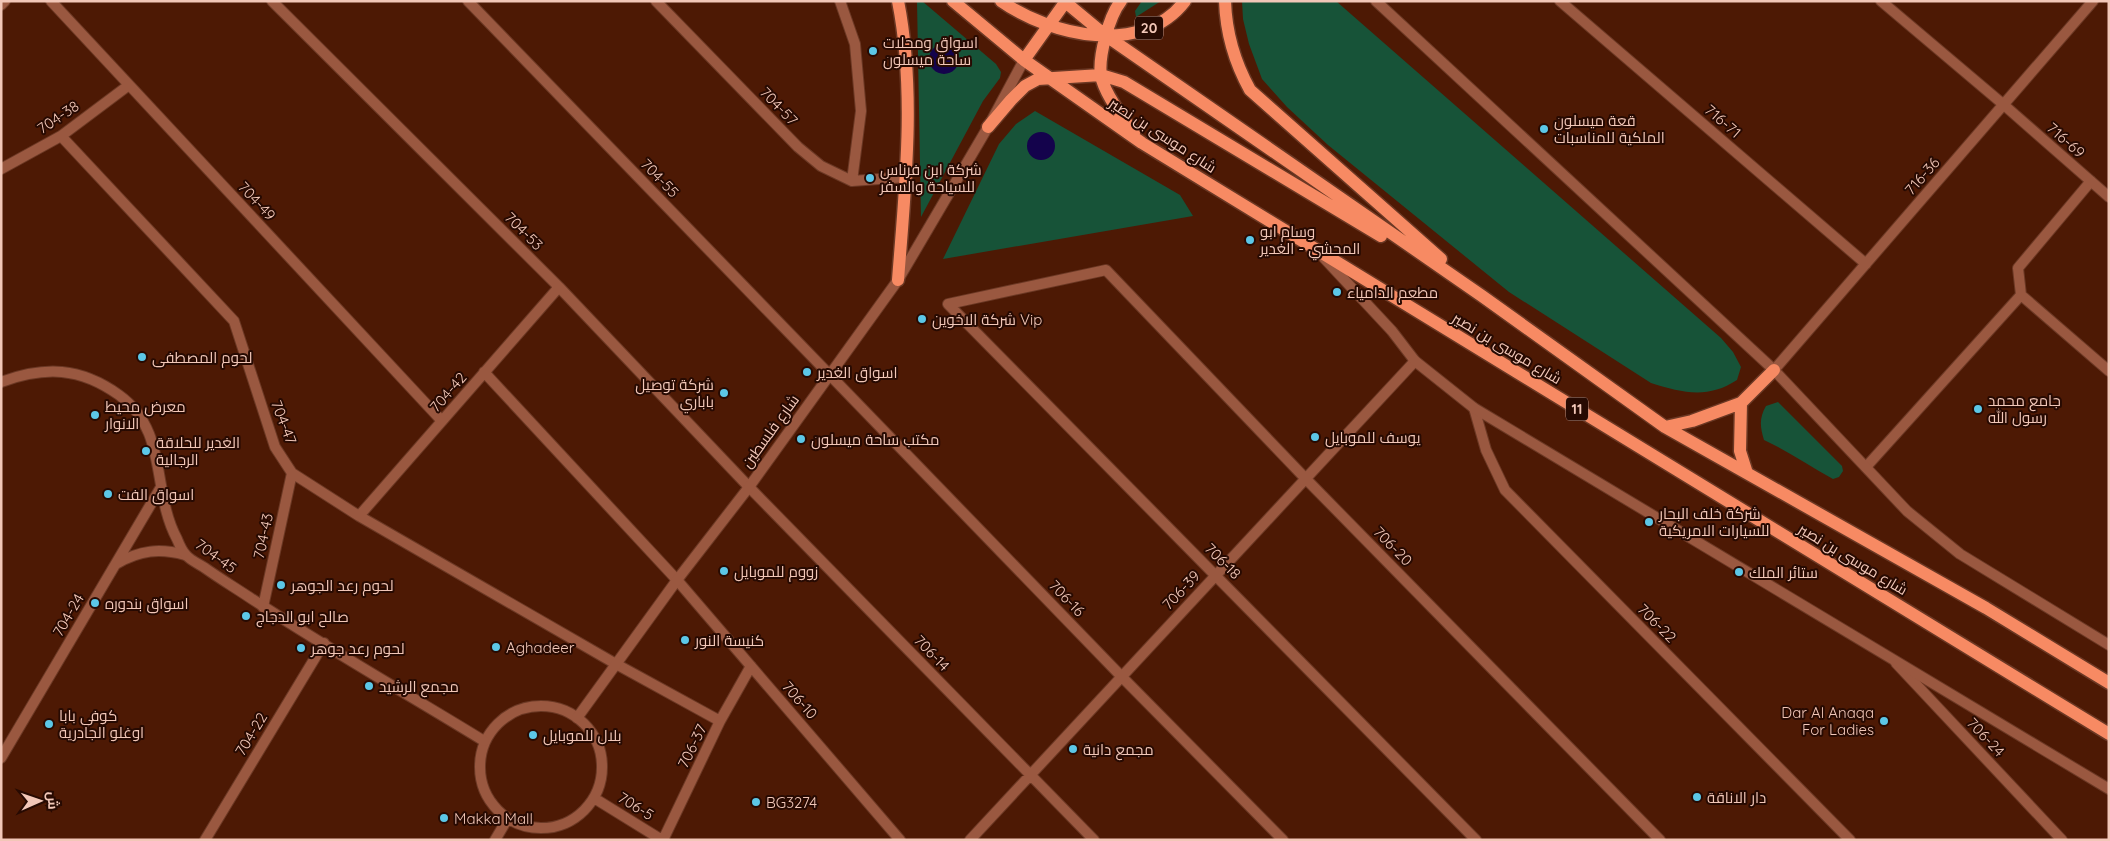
<svg xmlns="http://www.w3.org/2000/svg" width="2110" height="841" viewBox="0 0 2110 841" font-family="Quicksand,Cairo,sans-serif">
  <style>
    .green { fill: #175338 }
    .water { fill: #14034c }
    .lines { fill: none; stroke-linecap: round; stroke-linejoin: round }
    .minor-casing { stroke: #6b3824; stroke-width: 12 }
    .tertiary-casing { stroke: #6b3824; stroke-width: 12 }
    .primary-casing { stroke: #6b3824; stroke-width: 15 }
    .minor { stroke: #9a5840; stroke-width: 10 }
    .tertiary { stroke: #9a5840; stroke-width: 10 }
    .primary { stroke: #f78a63; stroke-width: 12 }
    .poi-dot { fill: #5cc7e7; stroke: #270a02; stroke-width: 2 }
    .labels { text-anchor: middle; dominant-baseline: central; stroke-width: 4; stroke-linejoin: round; paint-order: stroke }
    .shield { fill: #270a02; stroke: #b58e81; stroke-width: 1 }
    .shield-label { font-size: 14px; font-weight: bold; fill: #f2c7b8 }
    .poi-label { font-size: 15px; fill: #f2c7b8; stroke: #270a02; text-anchor: start }
    .street-label { font-size: 15px; fill: #f2c7b8; stroke: #270a02 }
  </style>
  <rect width="100%" height="100%" fill="#4d1904"/>
  <path class="green" d="M 917,1 L 922,1 L 996,64 L 1001,72 L 1000,78 L 983,101 L 921,217 Z
    M 1142,1 L 1161,1 L 1136,17 L 1135,11 Z
    M 1242,1 L 1336,1 L 1721,338 L 1733,352 L 1741,367 L 1737,380 C 1708,399 1683,393 1651,383 L 1509,292 L 1328,145 L 1287,107 L 1262,79 L 1249,44 L 1243,19 Z
    M 1035,111 L 1180,195 L 1193,216 L 943,259 L 999,144 L 1016,124 Z
    M 1778,402 L 1842,466 L 1843,471 L 1839,477 L 1833,479 C 1809,466 1788,451 1764,440 C 1760,427 1759,418 1766,406 Z"/>
  <path class="water" d="M929 59a15 15 0 1 1 30 0a15 15 0 1 1-30 0Z
    M1027 146a14 14 0 1 1 28 0a14 14 0 1 1-28 0Z"/>
  <g class="lines">
    <defs>
      <path id="minor" d="M 51,1 L 442,421
        M 272,1 L 559,287 L 749,487 L 1094,840
        M 468,1 L 1121,676 L 1283,840
        M 656,1 L 798,147 L 821,166 L 852,181 L 906,177
        M 840,1 L 855,44 L 861,111 L 852,181
        M 1560,1 L 1866,264
        M 1881,1 L 2004,105 L 2109,197
        M 61,136 L 234,321 L 275,447 L 292,473 L 359,516 L 616,664 L 720,721
        M 1,169 L 61,136 L 129,85
        M 2021,295 L 2109,371
        M 948,304 L 1106,270 L 1305,478 L 1660,840
        M 948,304 L 1476,840
        M 1774,370 L 2093,1
        M 484,372 L 677,580 L 900,840
        M 1474,408 L 1486,450 L 1505,490 L 1850,840
        M 1866,467 L 2021,295 L 2018,268 L 2091,181
        M 359,516 L 559,287
        M 116,564 C 140,550 160,548 185,555
        M 263,607 L 292,473
        M 1896,663 L 2062,840
        M480 767a61 61 0 1 1 122 0a61 61 0 1 1-122 0Z
        M 1,758 L 161,487
        M 594,798 L 662,840
        M 205,840 L 324,643
        M 495,840 L 508,818
        M 663,840 L 720,721 L 751,666
        M 970,840 L 1415,361"/>
      <path id="tertiary" d="M 1376,1 L 1774,370 L 1907,511 L 1960,554 L 2109,645
        M 1,5 L 5,1
        M 1324,258 L 1392,331 L 1415,361 L 1474,408 L 2109,789
        M 1,382 C 45,366 80,367 119,395 C 169,431 151,491 177,539 C 179,544 182,551 186,555 C 190,560 199,564 205,568 C 219,578 234,587 249,597 C 326,648 406,693 484,741
        M 577,718 L 677,580 L 749,487 L 898,280 L 988,127 L 1024,60"/>
      <path id="primary" d="M 898,1 C 916,92 905,189 898,280
        M 953,1 L 1024,60 L 1142,143 L 2109,734
        M 1001,1 C 1051,36 1142,57 1185,1
        M 1064,1 L 1105,35 L 1482,296 L 1665,427 L 1986,608 L 2109,683
        M 1121,1 C 1109,16 1098,57 1101,76 C 1104,92 1124,120 1134,133
        M 1225,1 C 1226,32 1235,63 1250,90 L 1441,259
        M 1024,60 L 1066,1
        M 988,127 L 1011,100 L 1025,86 L 1038,79 L 1101,75 L 1124,82 L 1381,236
        M 1741,403 L 1740,451 L 1747,473
        M 1665,427 L 1692,421 L 1741,403 L 1774,370"/>
    </defs>
    <use href="#minor" class="minor-casing"/>
    <use href="#tertiary" class="tertiary-casing"/>
    <use href="#primary" class="primary-casing"/>
    <use href="#minor" class="minor"/>
    <use href="#tertiary" class="tertiary"/>
    <use href="#primary" class="primary"/>
  </g>
  <g class="poi-dot">
    <circle cx="873" cy="51" r="5"/>
    <circle cx="1544" cy="129" r="5"/>
    <circle cx="870" cy="178" r="5"/>
    <circle cx="1250" cy="240" r="5"/>
    <circle cx="1337" cy="292" r="5"/>
    <circle cx="922" cy="319" r="5"/>
    <circle cx="142" cy="357" r="5"/>
    <circle cx="807" cy="372" r="5"/>
    <circle cx="724" cy="393" r="5"/>
    <circle cx="1978" cy="409" r="5"/>
    <circle cx="95" cy="415" r="5"/>
    <circle cx="1315" cy="437" r="5"/>
    <circle cx="801" cy="439" r="5"/>
    <circle cx="146" cy="451" r="5"/>
    <circle cx="108" cy="494" r="5"/>
    <circle cx="1649" cy="522" r="5"/>
    <circle cx="724" cy="571" r="5"/>
    <circle cx="1739" cy="572" r="5"/>
    <circle cx="281" cy="585" r="5"/>
    <circle cx="95" cy="603" r="5"/>
    <circle cx="246" cy="616" r="5"/>
    <circle cx="685" cy="640" r="5"/>
    <circle cx="496" cy="647" r="5"/>
    <circle cx="301" cy="648" r="5"/>
    <circle cx="369" cy="686" r="5"/>
    <circle cx="1884" cy="721" r="5"/>
    <circle cx="49" cy="724" r="5"/>
    <circle cx="533" cy="735" r="5"/>
    <circle cx="1073" cy="749" r="5"/>
    <circle cx="1697" cy="797" r="5"/>
    <circle cx="756" cy="802" r="5"/>
    <circle cx="444" cy="818" r="5"/>
  </g>
  <g class="labels">
    <g class="shield">
      <rect x="1135" y="16.5" width="28" height="23" rx="4"/>
      <rect x="1566" y="397.5" width="22" height="23" rx="4"/>
    </g>
    <g class="shield-label">
      <text x="1149" y="28">20</text>
      <text x="1577" y="409">11</text>
    </g>
    <g class="poi-label">
      <text x="883" y="42">اسواق ومحلات<tspan x="883" dy="17">ساحة ميسلون</tspan></text>
      <text x="1554" y="120">قعة ميسلون<tspan x="1554" dy="17">الملكية للمناسبات</tspan></text>
      <text x="880" y="169">شركة ابن فرناس<tspan x="880" dy="17">للسياحة والسفر</tspan></text>
      <text x="1260" y="231">وسام ابو<tspan x="1260" dy="17">المحشي - الغدير</tspan></text>
      <text x="1347" y="292">مطعم الدامياء</text>
      <text x="932" y="319">شركة الاخوين Vip</text>
      <text x="152" y="357">لحوم المصطفى</text>
      <text x="817" y="372">اسواق الغدير</text>
      <text x="714" y="384" text-anchor="end">شركة توصيل<tspan x="714" dy="17">باباري</tspan></text>
      <text x="1988" y="400">جامع محمد<tspan x="1988" dy="17">رسول الله</tspan></text>
      <text x="105" y="406">معرض محيط<tspan x="105" dy="17">الانوار</tspan></text>
      <text x="1325" y="437">يوسف للموبايل</text>
      <text x="811" y="439">مكتب ساحة ميسلون</text>
      <text x="156" y="442">الغدير للحلاقة<tspan x="156" dy="17">الرجالية</tspan></text>
      <text x="118" y="494">اسواق الفت</text>
      <text x="1659" y="513">شركة خلف البحار<tspan x="1659" dy="17">للسيارات الامريكية</tspan></text>
      <text x="734" y="571">زووم للموبايل</text>
      <text x="1749" y="572">ستائر الملك</text>
      <text x="291" y="585">لحوم رعد الجوهر</text>
      <text x="105" y="603">اسواق بندوره</text>
      <text x="256" y="616">صالح ابو الدجاج</text>
      <text x="695" y="640">كنيسة النور</text>
      <text x="506" y="647">Aghadeer</text>
      <text x="311" y="648">لحوم رعد جوهر</text>
      <text x="379" y="686">مجمع الرشيد</text>
      <text x="1874" y="712" text-anchor="end">Dar Al Anaqa<tspan x="1874" dy="17">For Ladies</tspan></text>
      <text x="59" y="715">كوفي بابا<tspan x="59" dy="17">اوغلو الجادرية</tspan></text>
      <text x="543" y="735">بلال للموبايل</text>
      <text x="1083" y="749">مجمع دانية</text>
      <text x="1707" y="797">دار الاناقة</text>
      <text x="766" y="802">BG3274</text>
      <text x="454" y="818">Makka Mall</text>
    </g>
    <g class="street-label">
      <text transform="translate(779 106) rotate(46)">704-57</text>
      <text transform="translate(58 117) rotate(-34)">704-38</text>
      <text transform="translate(1723 121) rotate(41)">716-71</text>
      <text transform="translate(1163 135) rotate(33)">شارع موسى بن نصير</text>
      <text transform="translate(2066 140) rotate(41)">716-69</text>
      <text transform="translate(1922 176) rotate(-49)">716-36</text>
      <text transform="translate(660 178) rotate(46)">704-55</text>
      <text transform="translate(257 201) rotate(47)">704-49</text>
      <text transform="translate(524 231) rotate(45)">704-53</text>
      <text transform="translate(1507 348) rotate(31)">شارع موسى بن نصير</text>
      <text transform="translate(448 392) rotate(-49)">704-42</text>
      <text transform="translate(284 422) rotate(69)">704-47</text>
      <text transform="translate(770 431) rotate(-54)">شارع فلسطين</text>
      <text transform="translate(263 536) rotate(-78)">704-43</text>
      <text transform="translate(1393 546) rotate(46)">706-20</text>
      <text transform="translate(216 556) rotate(36)">704-45</text>
      <text transform="translate(1853 559) rotate(31)">شارع موسى بن نصير</text>
      <text transform="translate(1223 561) rotate(45)">706-18</text>
      <text transform="translate(1181 590) rotate(-47)">706-39</text>
      <text transform="translate(1067 598) rotate(46)">706-16</text>
      <text transform="translate(68 615) rotate(-60)">704-24</text>
      <text transform="translate(1657 623) rotate(45)">706-22</text>
      <text transform="translate(932 653) rotate(46)">706-14</text>
      <text transform="translate(800 700) rotate(49)">706-10</text>
      <text transform="translate(251 734) rotate(-59)">704-22</text>
      <text transform="translate(1986 737) rotate(47)">706-24</text>
      <text transform="translate(692 746) rotate(-64)">706-37</text>
      <text transform="translate(636 806) rotate(32)">706-5</text>
    </g>
  </g>
  <rect width="2110" height="841" fill="none" stroke="#f2c7b8" stroke-width="5"/>
  <g transform="translate(40 801) rotate(88)" stroke="#270a02" stroke-width="4" paint-order="stroke">
  <path d="M0-4L9 19L0 12L-9 19Z" fill="#f2c7b8"/>
  <text y="-8" font-size="14" font-weight="bold" text-anchor="middle" fill="#f2c7b8">ش</text>
  </g>
</svg>
